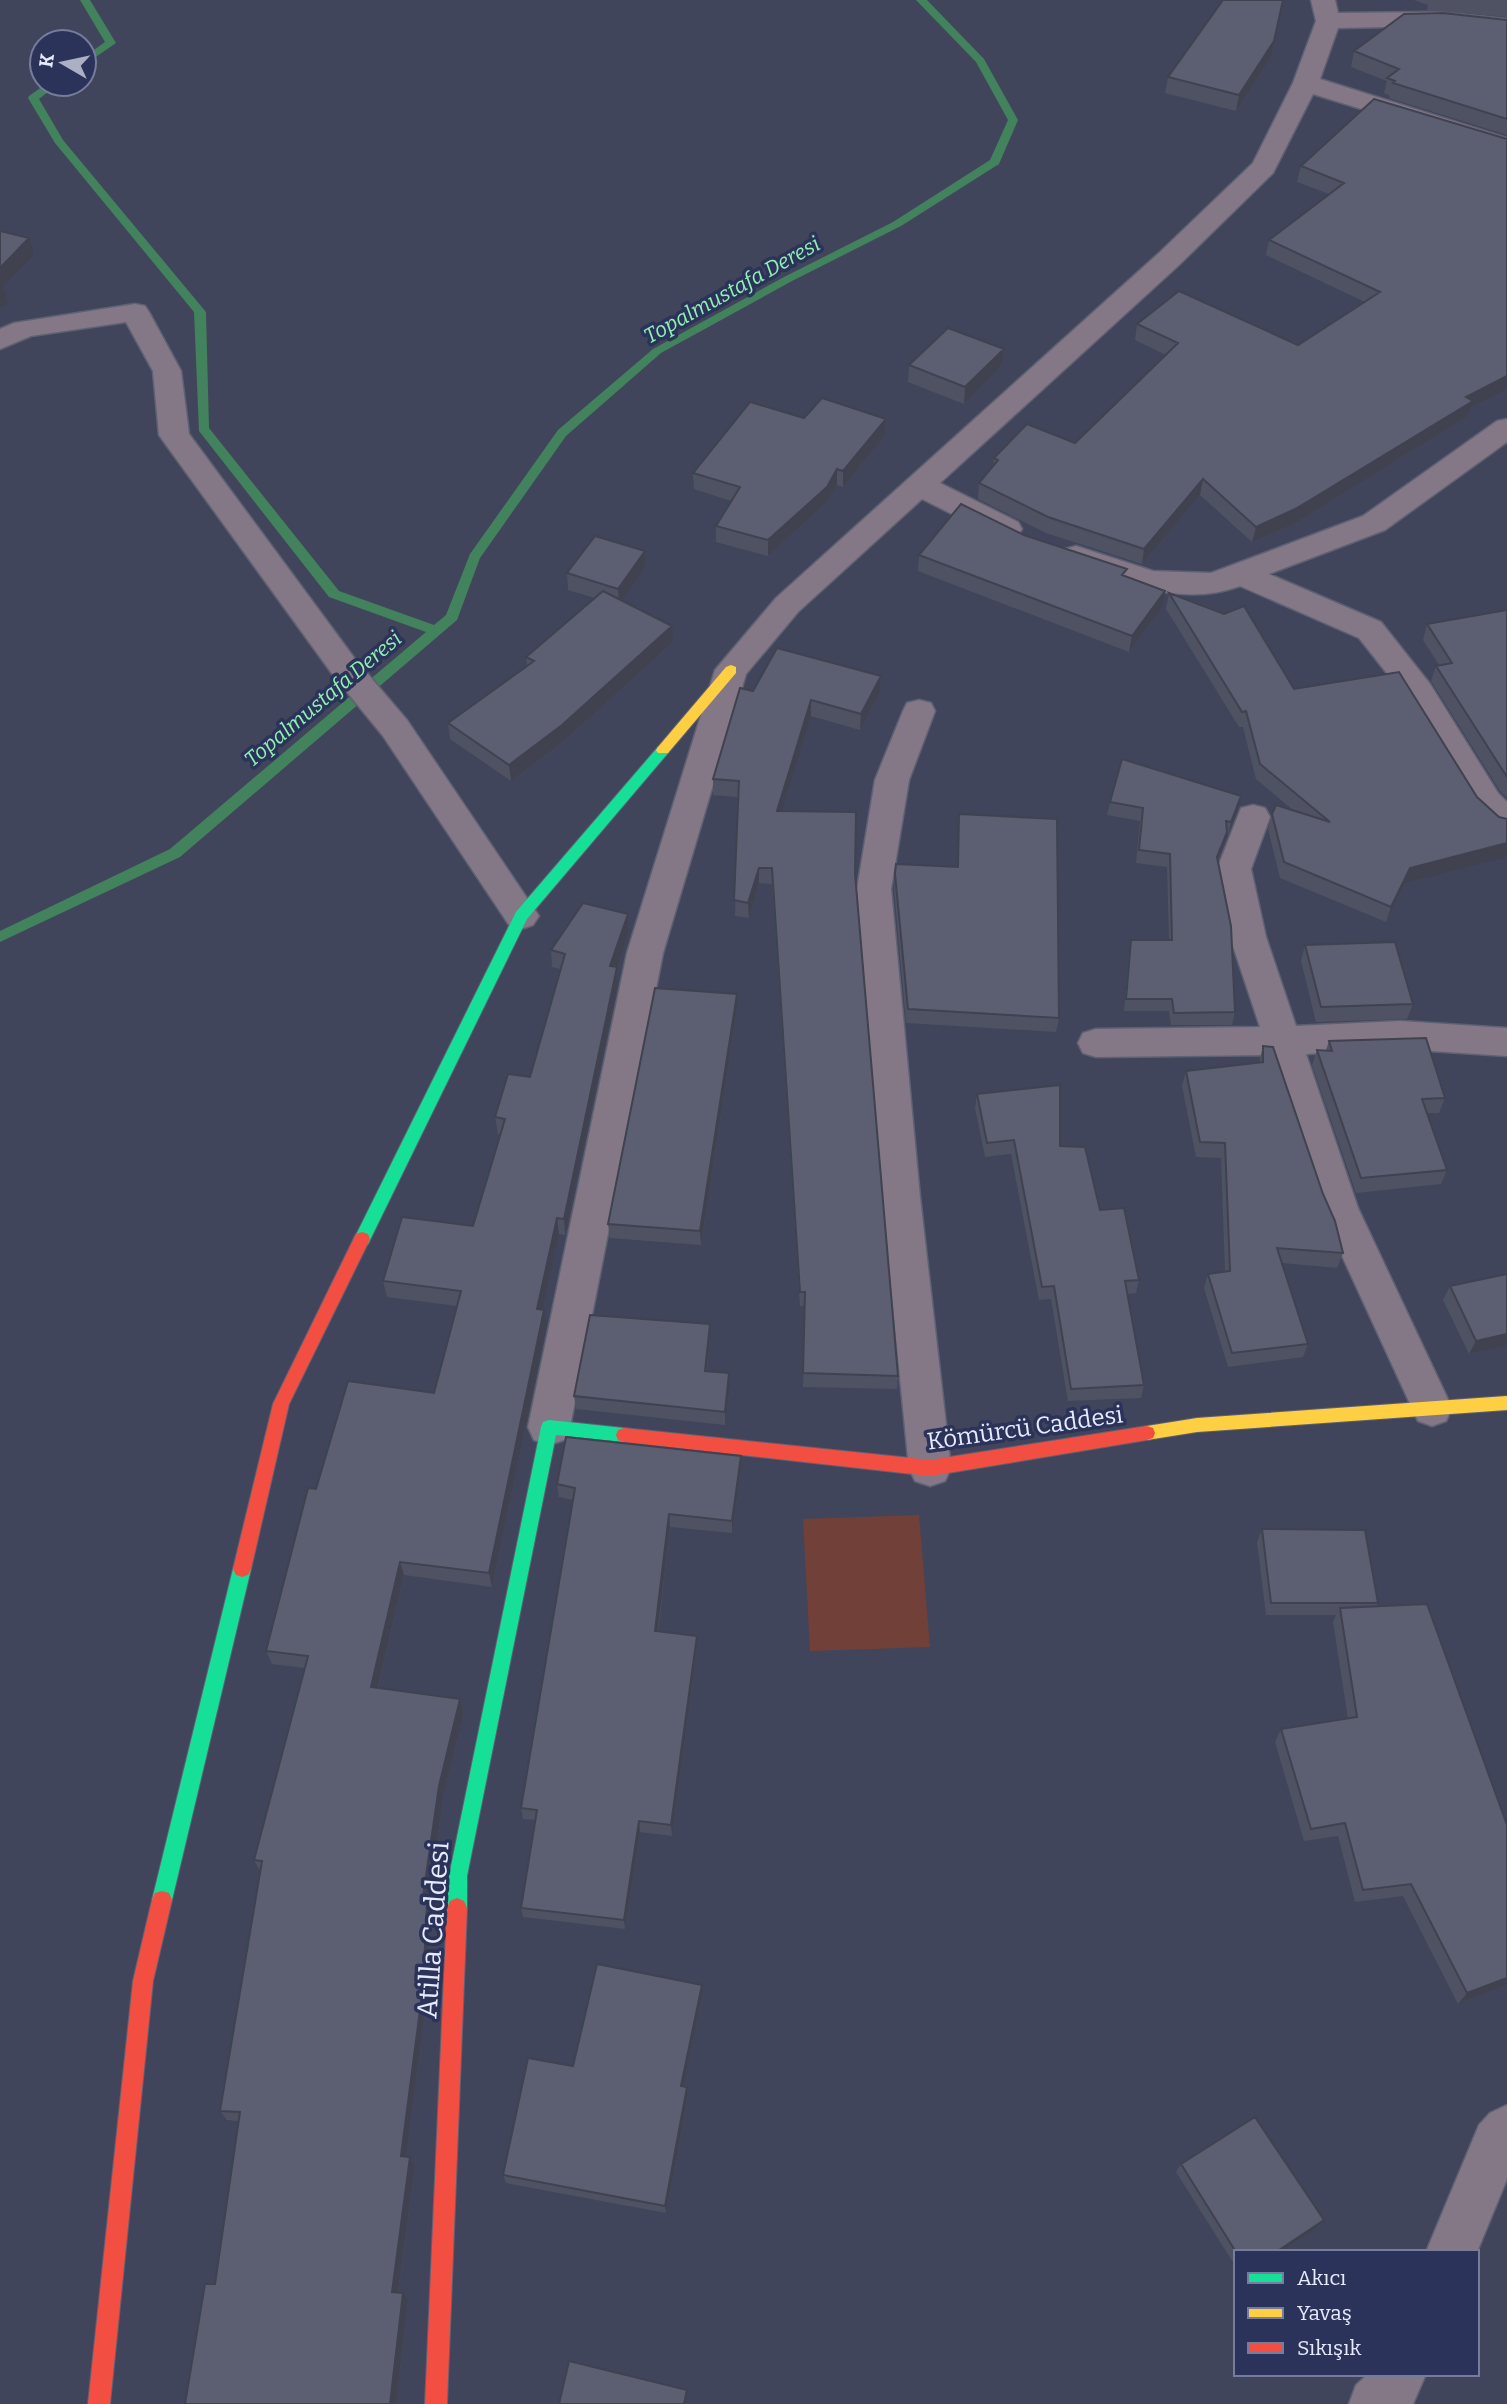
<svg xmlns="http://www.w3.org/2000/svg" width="1507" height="2404" viewBox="0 0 1507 2404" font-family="Bitter,serif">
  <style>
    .green { fill: #714038 }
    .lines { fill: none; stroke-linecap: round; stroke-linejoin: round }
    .stream { fill: #42825c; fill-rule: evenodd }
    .street-casing { stroke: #5e6173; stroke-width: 3 }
    .fast-casing { stroke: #5e6173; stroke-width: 2 }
    .slow-casing { stroke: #5e6173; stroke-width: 2 }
    .jam-casing { stroke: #5e6173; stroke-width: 2 }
    .street { fill: #847886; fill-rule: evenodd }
    .fast { fill: #16e098; fill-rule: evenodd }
    .slow { fill: #ffcf43; fill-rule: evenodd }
    .jam { fill: #f24e42; fill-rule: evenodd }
    .wall { fill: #4f5262 }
    .shaded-wall { fill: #404250 }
    .building { fill: #5c5f72; stroke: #404250; stroke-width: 2 }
    .labels { text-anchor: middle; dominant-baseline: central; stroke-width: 7; stroke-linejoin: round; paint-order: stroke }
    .far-water-label { font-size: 21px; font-style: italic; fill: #90f2b2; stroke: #2c335a }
    .street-label { font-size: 24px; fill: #e5eafe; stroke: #2c335a }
    .near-street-label { font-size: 28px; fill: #e5eafe; stroke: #2c335a }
  </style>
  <rect width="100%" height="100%" fill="#41455b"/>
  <path class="green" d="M 919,1515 L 930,1647 L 810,1651 L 803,1519 Z"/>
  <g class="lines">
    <path class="stream" d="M 80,0 L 90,0 L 116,43 L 84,65 L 84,57 L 105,42 Z
      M 916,0 L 927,0 L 984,59 L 1018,120 L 999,164 L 901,226 L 792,281 L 661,353 L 566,436 L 480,558 L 457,620 L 180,857 L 0,942 L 0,931 L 170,849 L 426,632 L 329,597 L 199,431 L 194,312 L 55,143 L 28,98 L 29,96 L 46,84 L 58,84 L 39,99 L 63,140 L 206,312 L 209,428 L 339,591 L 434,625 L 446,615 L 470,554 L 558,430 L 653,349 L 784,277 L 893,222 L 990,160 L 1008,120 L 976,62 Z"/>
    <defs>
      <path id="street" d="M 1311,0 L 1335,0 L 1338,13 L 1439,12 L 1507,19 L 1507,33 L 1439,26 L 1338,28 L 1320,79 L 1507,138 L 1507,154 L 1313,94 L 1273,173 L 1179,265 L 940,483 L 1018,522 L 1022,529 L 1018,536 L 1007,539 L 996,536 L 922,499 L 798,612 L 746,674 L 663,953 L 570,1427 L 564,1440 L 549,1445 L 534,1440 L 528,1427 L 627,953 L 715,670 L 776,598 L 1159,253 L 1253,163 L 1293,83 L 1316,21 Z
        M 135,304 L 145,306 L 149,312 L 181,371 L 189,434 L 355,659 L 407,720 L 533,907 L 539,916 L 533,925 L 521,929 L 509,925 L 383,736 L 333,675 L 164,442 L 159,435 L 153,371 L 126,322 L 31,336 L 0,349 L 0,329 L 14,323 Z
        M 1507,419 L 1507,442 L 1385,530 L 1269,574 L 1381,622 L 1430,684 L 1498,793 L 1507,802 L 1507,833 L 1495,830 L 1474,811 L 1408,700 L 1359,638 L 1240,586 C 1182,608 1121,582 1065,563 L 1061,556 L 1065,549 L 1076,546 L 1153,571 L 1211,573 L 1363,516 L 1497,421 Z
        M 919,700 L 931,703 L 935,711 L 909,780 L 891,889 L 920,1197 L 951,1468 L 945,1481 L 930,1486 L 915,1481 L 909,1468 L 882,1197 L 857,889 L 875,780 L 903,711 L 907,703 Z
        M 1253,805 L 1265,808 L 1270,817 L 1251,869 L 1266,937 L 1296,1026 L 1400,1021 L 1507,1028 L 1507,1056 L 1400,1049 L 1306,1054 L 1358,1208 L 1452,1408 L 1446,1421 L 1432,1426 L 1418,1421 L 1320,1208 L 1269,1055 L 1096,1057 L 1083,1053 L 1078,1043 L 1083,1033 L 1096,1029 L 1260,1027 L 1230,937 L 1217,869 L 1241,808 Z
        M 1507,2105 L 1507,2179 L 1477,2252 L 1426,2252 L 1479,2125 L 1490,2113 Z
        M 1368,2374 L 1426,2374 L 1413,2404 L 1349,2404 L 1356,2385 Z"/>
      <path id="fast" d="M 663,745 L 668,747 L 670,750 L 668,753 L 527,919 L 368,1244 L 356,1244 L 354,1239 L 516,912 L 658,747 Z
        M 549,1420 L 624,1428 L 630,1430 L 632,1435 L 630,1440 L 624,1442 L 556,1435 L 467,1876 L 467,1908 L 464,1915 L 457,1918 L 450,1915 L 447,1908 L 449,1876 L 541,1427 L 543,1422 Z
        M 242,1561 L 248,1563 L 251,1569 L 172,1900 L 169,1907 L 162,1909 L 155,1907 L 152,1900 L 233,1569 L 236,1563 Z"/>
      <path id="slow" d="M 731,665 L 736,667 L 736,673 L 668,753 L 658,753 L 656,750 L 658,747 L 726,667 Z
        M 1507,1396 L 1507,1410 L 1197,1432 L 1147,1440 L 1141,1438 L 1139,1433 L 1141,1428 L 1147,1426 L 1197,1418 Z"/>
      <path id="jam" d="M 362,1232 L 368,1234 L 370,1239 L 289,1404 L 251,1569 L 248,1575 L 242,1577 L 236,1575 L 233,1569 L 273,1404 L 356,1234 Z
        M 1147,1426 L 1153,1428 L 1155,1433 L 1153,1438 L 1147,1440 L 930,1476 L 624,1442 L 618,1440 L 616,1435 L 618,1430 L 624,1428 L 930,1460 Z
        M 162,1891 L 169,1893 L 172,1900 L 153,1981 L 110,2404 L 88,2404 L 133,1981 L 152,1900 L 155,1893 Z
        M 457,1898 L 464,1901 L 467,1908 L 447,2404 L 425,2404 L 447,1908 L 450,1901 Z"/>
    </defs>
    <use href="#street" class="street-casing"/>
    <use href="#fast" class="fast-casing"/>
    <use href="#slow" class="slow-casing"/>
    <use href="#jam" class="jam-casing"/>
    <use href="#street" class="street"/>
    <use href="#fast" class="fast"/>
    <use href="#slow" class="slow"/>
    <use href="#jam" class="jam"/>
  </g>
  <path class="wall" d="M 1283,0 L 1271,57 L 1236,111 L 1165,93 L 1168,77 Z
    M 1414,0 L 1507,0 L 1507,17 L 1427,10 L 1428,5 Z
    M 1507,20 L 1507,135 L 1389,98 L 1390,96 L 1384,93 L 1387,81 L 1351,67 L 1354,51 Z
    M 1374,99 L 1471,407 L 1468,416 L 1294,524 L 1252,542 L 1200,495 L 1142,564 L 1046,533 L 978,499 L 979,483 L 993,466 L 994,458 L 1075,443 L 1166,355 L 1135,340 L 1137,324 L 1298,345 L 1365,302 L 1266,255 L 1269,240 L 1329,194 L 1297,182 L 1301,166 Z
    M 1004,349 L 1002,365 L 964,404 L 908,382 L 909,365 Z
    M 804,418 L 886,419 L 885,435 L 843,487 L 837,485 L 826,503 L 768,556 L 716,542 L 716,526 L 731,501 L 694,489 L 693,473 Z
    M 1024,535 L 1125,577 L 1162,608 L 1129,652 L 918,571 L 919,555 Z
    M 645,551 L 645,568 L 622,600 L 673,642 L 564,741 L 511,781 L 450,739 L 448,723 L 527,666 L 526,657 L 595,598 L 568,590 L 567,573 Z
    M 1169,593 L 1405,883 L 1386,922 L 1280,878 L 1268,829 L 1272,814 L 1293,810 L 1256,779 L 1243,727 L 1239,727 L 1166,609 Z
    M 1507,610 L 1507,798 L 1500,791 L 1431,681 L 1436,666 L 1439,665 L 1423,640 L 1427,624 Z
    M 881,676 L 880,692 L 860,730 L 811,716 L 781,811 L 855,874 L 898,1376 L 897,1389 L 803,1387 L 805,1306 L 800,1306 L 772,884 L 759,883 L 749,918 L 735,916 L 738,797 L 713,795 L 713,779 L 753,691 Z
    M 1241,796 L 1238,809 L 1228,835 L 1226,834 L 1218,860 L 1235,1012 L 1232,1025 L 1171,1025 L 1169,1011 L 1124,1011 L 1129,953 L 1131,940 L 1169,940 L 1167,867 L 1136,863 L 1140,821 L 1107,815 L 1110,802 Z
    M 959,814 L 1059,1018 L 1056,1032 L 906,1023 L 894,889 L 895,874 L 957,867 Z
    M 628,914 L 629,932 L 617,969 L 618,984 L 565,1235 L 559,1234 L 542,1310 L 547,1325 L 492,1587 L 404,1575 L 378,1688 L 460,1699 L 464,1712 L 443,1798 L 428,1906 L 431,1914 L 427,1997 L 406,2157 L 410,2157 L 415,2165 L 398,2293 L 408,2300 L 396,2404 L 185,2404 L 215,2284 L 239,2121 L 227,2120 L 220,2111 L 260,1871 L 254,1860 L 305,1668 L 272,1664 L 266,1651 L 316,1489 L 434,1393 L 457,1306 L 387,1297 L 383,1281 L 473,1226 L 500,1134 L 498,1134 L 495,1117 L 530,1077 L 560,969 L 552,967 L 551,950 Z
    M 1305,945 L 1413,1004 L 1407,1019 L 1316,1022 L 1301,961 Z
    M 737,1009 L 701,1245 L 610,1238 L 608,1224 Z
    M 1329,1041 L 1445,1098 L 1439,1113 L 1427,1113 L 1447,1170 L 1441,1184 L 1356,1193 L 1312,1065 L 1317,1050 L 1326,1050 Z
    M 1263,1046 L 1343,1253 L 1337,1268 L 1282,1263 L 1308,1344 L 1303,1357 L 1228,1367 L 1204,1288 L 1208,1274 L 1225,1272 L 1221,1158 L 1196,1157 L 1182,1086 L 1186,1071 L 1259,1063 Z
    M 977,1094 L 1060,1146 L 1100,1210 L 1139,1280 L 1136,1293 L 1127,1294 L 1144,1385 L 1141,1398 L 1068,1401 L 1051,1299 L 1039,1300 L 1011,1154 L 985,1157 L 975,1108 Z
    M 1450,1286 L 1507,1346 L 1469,1354 L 1443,1300 Z
    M 710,1338 L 707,1371 L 730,1386 L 725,1425 L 576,1409 L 574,1396 Z
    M 741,1469 L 732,1533 L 670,1527 L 658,1632 L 697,1648 L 672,1836 L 640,1832 L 625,1929 L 523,1917 L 521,1908 L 535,1820 L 523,1819 L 521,1808 L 573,1500 L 559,1497 L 557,1484 Z
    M 1262,1529 L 1378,1603 L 1376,1606 L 1507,1985 L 1458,2004 L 1403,1896 L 1355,1902 L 1338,1836 L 1304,1841 L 1275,1742 L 1281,1729 L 1348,1719 L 1333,1622 L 1336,1615 L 1266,1615 L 1257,1542 Z
    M 702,1985 L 702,1994 L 683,2087 L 687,2087 L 688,2095 L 666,2213 L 506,2183 L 503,2175 L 573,2066 Z
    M 1181,2164 L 1324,2220 L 1317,2227 L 1236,2252 L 1236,2267 L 1176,2172 Z"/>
  <path class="shaded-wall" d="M 1283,0 L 1271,57 L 1236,111 L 1239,95 Z
    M 29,238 L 34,255 L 2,287 L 3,287 L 8,303 L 0,308 L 0,268 Z
    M 1004,349 L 1002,365 L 964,404 L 965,387 Z
    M 1507,376 L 1507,389 L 1471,407 L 1468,416 L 1294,524 L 1252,542 L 1256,527 L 1466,397 Z
    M 886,419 L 885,435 L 843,487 L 843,471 Z
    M 837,469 L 837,485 L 826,503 L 768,556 L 768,540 Z
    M 1203,479 L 1200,495 L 1142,564 L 1144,549 Z
    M 645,551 L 645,568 L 619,605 L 618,589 Z
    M 1165,591 L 1162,608 L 1129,652 L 1132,636 Z
    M 672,626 L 673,642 L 564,741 L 511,781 L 509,765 Z
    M 881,676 L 880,692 L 860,730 L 861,714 Z
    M 811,700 L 811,716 L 777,827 L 777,811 Z
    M 1241,796 L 1238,809 L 1228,835 L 1231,822 Z
    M 1227,832 L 1223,845 L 1214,869 L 1217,857 Z
    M 1507,843 L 1507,857 L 1405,883 L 1386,922 L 1391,907 L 1410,868 Z
    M 759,868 L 759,883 L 749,918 L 748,903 Z
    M 628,914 L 629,932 L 617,969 L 618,984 L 565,1235 L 564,1219 L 610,966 Z
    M 737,994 L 737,1009 L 701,1245 L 700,1231 Z
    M 557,1218 L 559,1234 L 539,1325 L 537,1309 Z
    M 544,1310 L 547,1325 L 492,1587 L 489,1573 Z
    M 710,1324 L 710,1338 L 705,1384 L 705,1371 Z
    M 1507,1334 L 1507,1346 L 1469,1354 L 1476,1341 Z
    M 729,1373 L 730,1386 L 725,1425 L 725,1412 Z
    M 741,1456 L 741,1469 L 732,1533 L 732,1521 Z
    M 669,1514 L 670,1527 L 656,1643 L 655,1631 Z
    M 400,1562 L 404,1575 L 375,1699 L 371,1687 Z
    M 697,1636 L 697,1648 L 672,1836 L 671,1825 Z
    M 460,1699 L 464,1712 L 443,1798 L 428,1906 L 431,1914 L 427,1997 L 405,2165 L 401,2156 L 422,1903 L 439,1786 Z
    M 639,1821 L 640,1832 L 625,1929 L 624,1920 Z
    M 1507,1978 L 1507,1985 L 1458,2004 L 1467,1993 Z
    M 702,1985 L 702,1994 L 682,2094 L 681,2086 Z
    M 687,2087 L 688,2095 L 666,2213 L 665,2206 Z
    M 410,2157 L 415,2165 L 397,2299 L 392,2292 Z
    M 1324,2220 L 1317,2227 L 1280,2252 L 1276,2252 Z
    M 403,2293 L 408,2300 L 396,2404 L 390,2404 Z"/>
  <path class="building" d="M 1223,0 L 1283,0 L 1274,41 L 1239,95 L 1168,77 Z
    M 1443,13 L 1507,20 L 1507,119 L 1393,83 L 1395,81 L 1387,78 L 1399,69 L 1354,51 L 1404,14 Z
    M 1374,99 L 1507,139 L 1507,376 L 1466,397 L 1473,401 L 1297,508 L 1256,527 L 1203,479 L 1144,549 L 1048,517 L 979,483 L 998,460 L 994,458 L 1027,424 L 1075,443 L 1178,343 L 1137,324 L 1179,291 L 1298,345 L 1380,292 L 1269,240 L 1344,183 L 1301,166 Z
    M 0,231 L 29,238 L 0,268 Z
    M 948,328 L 1004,349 L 965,387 L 909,365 Z
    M 822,398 L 886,419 L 843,471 L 837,469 L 827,487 L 768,540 L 716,526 L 740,487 L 693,473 L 750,402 L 804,418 Z
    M 961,504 L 1024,535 L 1127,569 L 1122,575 L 1165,591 L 1132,636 L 919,555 Z
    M 595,536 L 645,551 L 618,589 L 567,573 Z
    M 603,591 L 672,626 L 562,725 L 509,765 L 448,723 L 534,661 L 526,657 Z
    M 1169,593 L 1224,614 L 1244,606 L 1294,689 L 1399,672 L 1477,797 L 1499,817 L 1507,819 L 1507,843 L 1410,868 L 1391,907 L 1284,862 L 1272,814 L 1276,805 L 1330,822 L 1260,764 L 1246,711 L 1242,712 Z
    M 1507,610 L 1507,777 L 1436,666 L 1452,663 L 1427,624 Z
    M 777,648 L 881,676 L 861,714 L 811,700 L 777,811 L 856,812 L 855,874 L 898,1376 L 803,1373 L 805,1292 L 800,1292 L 772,868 L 759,868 L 748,903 L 734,900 L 739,781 L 713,779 L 740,688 L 753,691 Z
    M 1122,759 L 1241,796 L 1231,822 L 1226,821 L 1227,832 L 1217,857 L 1231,926 L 1235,1012 L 1174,1013 L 1172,999 L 1126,999 L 1131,940 L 1172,940 L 1170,854 L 1139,850 L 1143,808 L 1110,802 Z
    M 959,814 L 1057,819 L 1059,1018 L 908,1009 L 895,874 L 896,864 L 958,867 Z
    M 583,903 L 628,914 L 610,966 L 617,967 L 564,1219 L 557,1218 L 537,1309 L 544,1310 L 489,1573 L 400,1562 L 371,1687 L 460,1699 L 439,1786 L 422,1903 L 427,1903 L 423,1987 L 401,2156 L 410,2157 L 392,2292 L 403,2293 L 390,2404 L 185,2404 L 205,2284 L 215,2284 L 240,2112 L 220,2111 L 262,1861 L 254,1860 L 308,1656 L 266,1651 L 308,1488 L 316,1489 L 348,1381 L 434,1393 L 461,1291 L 383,1281 L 402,1217 L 473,1226 L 505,1119 L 495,1117 L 508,1074 L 530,1077 L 565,954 L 551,950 Z
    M 1395,942 L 1413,1004 L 1321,1007 L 1305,945 Z
    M 655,988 L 737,994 L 700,1231 L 608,1224 Z
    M 1426,1038 L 1445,1098 L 1422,1099 L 1447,1170 L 1361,1178 L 1317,1050 L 1332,1051 L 1329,1041 Z
    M 1263,1046 L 1273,1047 L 1323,1194 L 1335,1221 L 1343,1253 L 1277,1248 L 1308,1344 L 1232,1353 L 1208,1274 L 1230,1271 L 1225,1143 L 1200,1142 L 1186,1071 L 1263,1062 Z
    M 1060,1085 L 1060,1146 L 1085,1147 L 1100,1210 L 1124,1208 L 1139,1280 L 1125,1281 L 1144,1385 L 1071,1389 L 1054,1286 L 1042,1287 L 1014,1140 L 987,1143 L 977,1094 Z
    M 1507,1274 L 1507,1334 L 1476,1341 L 1450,1286 Z
    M 590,1315 L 710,1324 L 705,1371 L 729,1373 L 725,1412 L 574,1396 Z
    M 566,1437 L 741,1456 L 732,1521 L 669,1514 L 655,1631 L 697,1636 L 671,1825 L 639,1821 L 624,1920 L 521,1908 L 537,1810 L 521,1808 L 575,1488 L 557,1484 Z
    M 1262,1529 L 1365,1530 L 1378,1603 L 1271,1603 Z
    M 1427,1604 L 1507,1825 L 1507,1978 L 1467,1993 L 1411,1884 L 1363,1890 L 1345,1823 L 1311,1829 L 1281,1729 L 1357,1717 L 1340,1608 Z
    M 597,1964 L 702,1985 L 681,2086 L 687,2087 L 665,2206 L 503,2175 L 528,2058 L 573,2066 Z
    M 1255,2117 L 1324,2220 L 1276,2252 L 1236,2252 L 1181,2164 Z
    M 569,2361 L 687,2390 L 684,2404 L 559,2404 Z"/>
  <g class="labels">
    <g class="far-water-label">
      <text transform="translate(732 290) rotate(-29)">Topalmustafa Deresi</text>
      <text transform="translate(323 699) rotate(-40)">Topalmustafa Deresi</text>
    </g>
    <g class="street-label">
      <text transform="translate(1025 1428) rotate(-8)">Kömürcü Caddesi</text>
    </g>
    <g class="near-street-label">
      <text transform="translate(433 1930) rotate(-86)">Atilla Caddesi</text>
    </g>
  </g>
  <rect x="1234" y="2250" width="245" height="126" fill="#2c335a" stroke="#767c9c" stroke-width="2"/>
  <rect x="1248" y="2273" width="35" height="10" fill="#16e098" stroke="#767c9c" stroke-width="2"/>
  <text x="1297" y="2285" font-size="21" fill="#e5eafe">Akıcı</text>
  <rect x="1248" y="2308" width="35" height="10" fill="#ffcf43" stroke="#767c9c" stroke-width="2"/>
  <text x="1297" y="2320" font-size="21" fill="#e5eafe">Yavaş</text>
  <rect x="1248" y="2343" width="35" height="10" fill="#f24e42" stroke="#767c9c" stroke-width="2"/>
  <text x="1297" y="2355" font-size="21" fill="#e5eafe">Sıkışık</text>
  <g transform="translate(63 63) rotate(279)"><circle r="33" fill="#2c335a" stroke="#767c9c" stroke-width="2"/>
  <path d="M0-5L12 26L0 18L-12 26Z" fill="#acb0c5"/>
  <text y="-10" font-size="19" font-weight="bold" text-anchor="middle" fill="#e5eafe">K</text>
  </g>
</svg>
